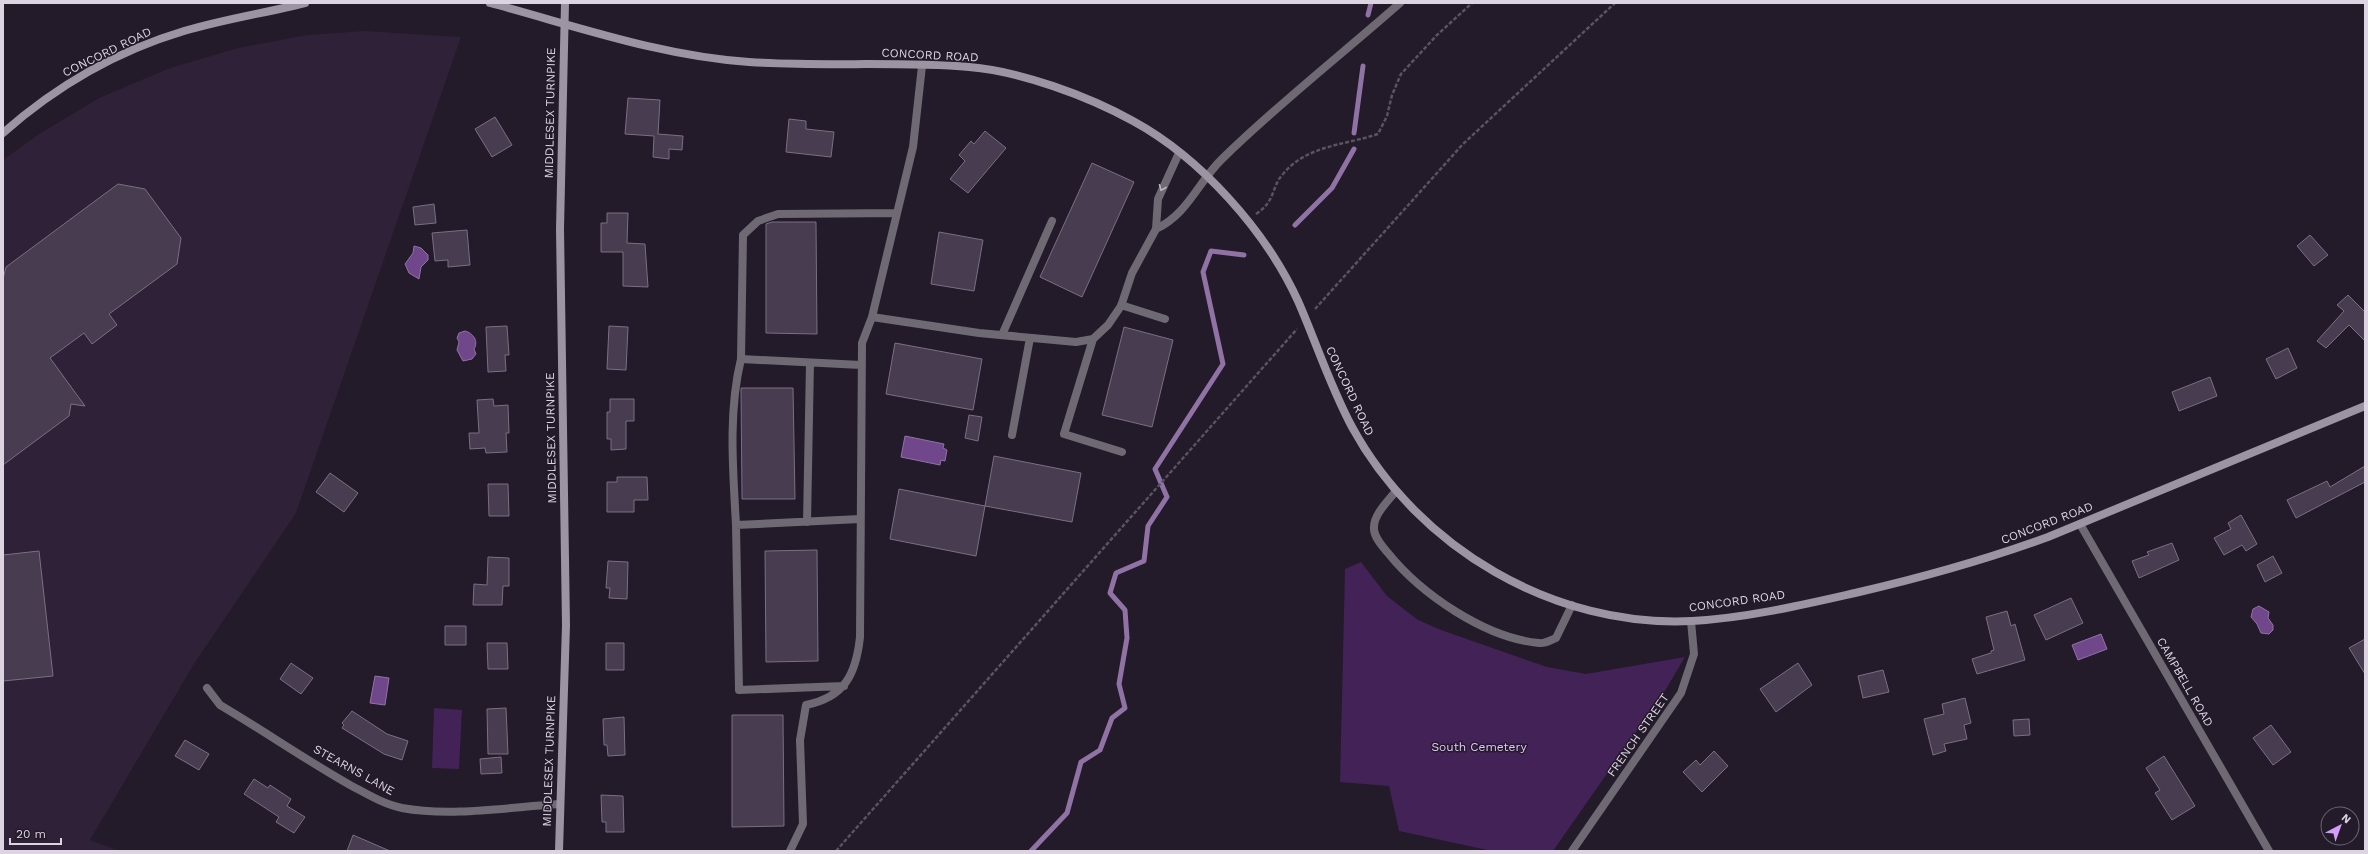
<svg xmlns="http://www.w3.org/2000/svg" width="2368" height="854" viewBox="0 0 2368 854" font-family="'Work Sans',sans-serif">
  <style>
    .built { fill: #2e2138 }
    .green { fill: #432257 }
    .water { fill: #70478b; stroke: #9072a5 }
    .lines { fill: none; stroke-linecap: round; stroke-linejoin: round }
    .stream { stroke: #9072a5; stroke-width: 5 }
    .building { fill: #483d50; stroke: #7a6f83 }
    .path { stroke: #5b5362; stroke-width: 2.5; stroke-dasharray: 4 2; stroke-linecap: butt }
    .service { stroke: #6e6972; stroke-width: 8 }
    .minor { stroke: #6e6972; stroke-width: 8 }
    .secondary { stroke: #9c94a2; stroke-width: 8 }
    .oneway { stroke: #bbb5c0 }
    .labels { text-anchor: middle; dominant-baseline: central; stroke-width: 3; stroke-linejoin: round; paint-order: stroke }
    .street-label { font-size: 12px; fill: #dcd5e1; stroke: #231a2a }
    .park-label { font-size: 12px; fill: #e5c4fe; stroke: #231a2a }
  </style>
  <rect width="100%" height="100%" fill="#231a2a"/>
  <path class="built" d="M 364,31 L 461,37 L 296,513 L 194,664 L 90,840 L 120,851 L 3,851 L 3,160 L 39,134 L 99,98 L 170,68 L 238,48 L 307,35 Z"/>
  <path class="green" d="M 1361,562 L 1387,596 L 1418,620 L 1441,630 L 1547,667 L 1586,674 L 1685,657 L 1666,689 L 1553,851 L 1492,851 L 1399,831 L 1389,786 L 1340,782 L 1345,569 Z
    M 434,708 L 462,710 L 459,769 L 432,768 Z"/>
  <path class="water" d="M 414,246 L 421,248 L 428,255 L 428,260 L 421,267 L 419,279 L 409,273 L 405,264 L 413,253 Z
    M 465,331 C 473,333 479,341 474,349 L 476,354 L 472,359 L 463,361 L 457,350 L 459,342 L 457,338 L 459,333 Z
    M 905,436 L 944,444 L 943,448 L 947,450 L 945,461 L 941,460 L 940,465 L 901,457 Z
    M 2259,606 L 2269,612 L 2268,618 L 2273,625 L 2273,630 L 2269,634 L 2261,633 L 2257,624 L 2251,617 L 2253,609 Z
    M 2101,634 L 2107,649 L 2078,660 L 2072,645 Z
    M 375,676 L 389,678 L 385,705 L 370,703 Z"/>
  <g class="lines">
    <path class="stream" d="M 1368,15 L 1371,3
      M 1354,133 L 1363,66
      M 1295,225 L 1332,188 L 1354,149
      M 1031,851 L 1067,813 L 1081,762 L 1100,750 L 1112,718 L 1125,708 L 1119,684 L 1127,638 L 1125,610 L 1110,593 L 1116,573 L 1144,561 L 1148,526 L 1167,497 L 1155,469 L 1223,364 L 1203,272 L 1211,251 L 1244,255"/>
  </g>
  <path class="building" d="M 628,98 L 660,100 L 658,134 L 683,136 L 682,150 L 669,149 L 669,159 L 653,157 L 654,136 L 625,134 Z
    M 495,117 L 512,145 L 492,157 L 475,129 Z
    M 789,119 L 806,121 L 806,129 L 834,132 L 831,157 L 786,152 Z
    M 985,131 L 1006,148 L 968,193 L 950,179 L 965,161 L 959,155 L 971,141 L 974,144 Z
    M 1092,163 L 1134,182 L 1082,297 L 1040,277 Z
    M 118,184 L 145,189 L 181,238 L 177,264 L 109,314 L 117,325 L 92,344 L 84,333 L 50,358 L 85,406 L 71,404 L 69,416 L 3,465 L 3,279 L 6,267 Z
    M 434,204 L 436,223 L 415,225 L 413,207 Z
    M 607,213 L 628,213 L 627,243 L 645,244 L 648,287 L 623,286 L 623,252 L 601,252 L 601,223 L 607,223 Z
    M 772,222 L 816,222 L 817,334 L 766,333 L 766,224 Z
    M 467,230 L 470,265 L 448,267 L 448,260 L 435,261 L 432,233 Z
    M 939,232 L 983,240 L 974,291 L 931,284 Z
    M 2310,235 L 2328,255 L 2314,266 L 2297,246 Z
    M 2348,295 L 2365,312 L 2365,341 L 2349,325 L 2326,348 L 2317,341 L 2344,311 L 2337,305 Z
    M 507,326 L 509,355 L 505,355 L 506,371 L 488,372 L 486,327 Z
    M 609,326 L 628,327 L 626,370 L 607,369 Z
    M 1124,327 L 1173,340 L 1152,427 L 1102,415 Z
    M 895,343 L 982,359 L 973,410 L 886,394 Z
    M 2288,348 L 2297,368 L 2276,379 L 2266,359 Z
    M 2210,377 L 2217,396 L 2179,411 L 2172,392 Z
    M 741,388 L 793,388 L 795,499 L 742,499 Z
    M 493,399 L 494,406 L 508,405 L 509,433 L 506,433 L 507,452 L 486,453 L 485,448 L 470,449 L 469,433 L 479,433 L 477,400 Z
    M 610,399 L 634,399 L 634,421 L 626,421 L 626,449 L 611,450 L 611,439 L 607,439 L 607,412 L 610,412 Z
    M 969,415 L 982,417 L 978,441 L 965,438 Z
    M 994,456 L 1081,473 L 1072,522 L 985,506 Z
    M 2365,466 L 2365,482 L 2296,518 L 2287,500 L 2327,481 L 2330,487 Z
    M 330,473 L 358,493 L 344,512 L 316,492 Z
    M 617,477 L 647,477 L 648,500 L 634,500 L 634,512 L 607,512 L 607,482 L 617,482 Z
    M 488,484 L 508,484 L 509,516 L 489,516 Z
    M 899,489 L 985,506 L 976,556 L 890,539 Z
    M 2241,515 L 2257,544 L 2246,551 L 2242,545 L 2224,555 L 2214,538 L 2231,529 L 2228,523 Z
    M 2172,543 L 2179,560 L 2139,578 L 2132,561 L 2149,555 L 2147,552 Z
    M 817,550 L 818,661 L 766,662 L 765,551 Z
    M 39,551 L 53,676 L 3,681 L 3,555 Z
    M 2273,556 L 2282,573 L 2265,582 L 2257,565 Z
    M 488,557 L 509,558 L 509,586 L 503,586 L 502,605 L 473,605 L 474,584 L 487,585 Z
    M 608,561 L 628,562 L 627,599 L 609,598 L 610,588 L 606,588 Z
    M 2071,598 L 2083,623 L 2046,640 L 2034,615 Z
    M 2007,611 L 2011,626 L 2015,624 L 2025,660 L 1977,674 L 1972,659 L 1991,653 L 1991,651 L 1994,650 L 1986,617 Z
    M 445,626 L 466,626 L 466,645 L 445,645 Z
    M 2365,639 L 2365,674 L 2349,648 Z
    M 487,643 L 507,643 L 508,669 L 488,669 Z
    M 606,643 L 624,643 L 624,670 L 606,670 Z
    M 291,663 L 313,678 L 301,694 L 280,679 Z
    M 1798,663 L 1812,685 L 1776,712 L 1760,689 Z
    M 1883,670 L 1889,692 L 1863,698 L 1858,676 Z
    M 1965,698 L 1971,723 L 1964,725 L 1967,739 L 1944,744 L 1946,751 L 1933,755 L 1924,719 L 1944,714 L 1942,704 Z
    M 506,708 L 508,754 L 488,754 L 487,709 Z
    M 352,711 L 387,734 L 408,741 L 402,760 L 384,754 L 342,728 L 344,725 L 342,723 Z
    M 732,715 L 783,715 L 784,826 L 732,827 Z
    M 624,717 L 625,755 L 608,756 L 607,745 L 604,745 L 603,719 Z
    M 2029,719 L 2030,735 L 2014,736 L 2013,720 Z
    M 2271,725 L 2291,752 L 2273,765 L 2253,738 Z
    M 185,740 L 209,754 L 199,770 L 175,756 Z
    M 1714,751 L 1728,766 L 1702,792 L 1683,772 L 1696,760 L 1700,765 Z
    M 2164,756 L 2195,806 L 2172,820 L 2155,793 L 2160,790 L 2146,768 Z
    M 501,757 L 502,773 L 481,774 L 480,759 Z
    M 254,779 L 268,788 L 270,785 L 291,799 L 287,806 L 305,817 L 294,833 L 276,822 L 279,817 L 244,794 Z
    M 601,795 L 623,796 L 624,832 L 606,832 L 606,822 L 602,822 Z
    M 353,835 L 390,851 L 347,851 Z"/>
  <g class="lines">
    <path class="path" d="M 1256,214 C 1276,201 1271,187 1283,174 C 1307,145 1346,145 1378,134 L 1387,116 L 1392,95 L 1401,74 L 1437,35 L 1472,3
      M 1315,309 L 1463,144 L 1615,3
      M 836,851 L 1297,329"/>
    <path class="service" d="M 1156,229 C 1188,214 1198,182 1222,159 C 1278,104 1341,55 1400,3
      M 1121,305 L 1165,319
      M 872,317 L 979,333 L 1076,342 L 1093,339 L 1108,325 L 1121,306 L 1132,273 L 1156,229 L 1158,199 L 1179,153
      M 1002,335 L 1052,221
      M 1093,339 L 1064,434 L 1122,452
      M 861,365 L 741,359 L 743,235 L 758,221 L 778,214 L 897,213
      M 1012,435 L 1030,338
      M 1396,491 C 1389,500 1374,514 1374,527 C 1373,536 1382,546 1388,553 C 1421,594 1485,638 1539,643 C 1545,644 1551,640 1556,638 L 1572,605
      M 807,522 L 810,363
      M 736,525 C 733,470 728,412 741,359
      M 844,686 L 739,690 L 736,525 L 860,519
      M 790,851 L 803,824 L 800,740 L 806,705 C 845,697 856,674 860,637 L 862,343 L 872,317 L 913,147 L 922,66"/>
    <path class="minor" d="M 2080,524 L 2269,851
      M 207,688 L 220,705 C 264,731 306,760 350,785 C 367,794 383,804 402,808 C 451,817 510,807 560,804
      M 1572,851 L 1681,693 L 1694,654 L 1691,621"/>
    <path class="secondary" d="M 490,3 C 576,26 660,56 749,62 C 822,67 896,61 969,67 C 1020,71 1088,96 1133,121 C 1201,158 1266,231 1298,301 C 1316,342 1330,386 1352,427 C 1418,548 1554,628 1692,621 C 1747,618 1802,605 1855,593 C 1920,578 1985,560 2048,537 L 2365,406
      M 3,133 C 55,87 117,51 184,31 C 224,19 265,13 305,3
      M 559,851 L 566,625 L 560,229 L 565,3"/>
  </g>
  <defs><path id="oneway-chevron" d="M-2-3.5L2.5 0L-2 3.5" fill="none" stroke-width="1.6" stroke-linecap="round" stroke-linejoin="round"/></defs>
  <use class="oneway" href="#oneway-chevron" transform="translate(1162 188) rotate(112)"/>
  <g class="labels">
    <g class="street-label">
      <text transform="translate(107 52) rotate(-26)">CONCORD ROAD</text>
      <text transform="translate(930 55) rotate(3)">CONCORD ROAD</text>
      <text transform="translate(550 113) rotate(-89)">MIDDLESEX TURNPIKE</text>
      <text transform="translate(1350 391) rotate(65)">CONCORD ROAD</text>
      <text transform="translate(551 438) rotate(-91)">MIDDLESEX TURNPIKE</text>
      <text transform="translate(2047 523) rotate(-21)">CONCORD ROAD</text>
      <text transform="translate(1737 601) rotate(-8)">CONCORD ROAD</text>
      <text transform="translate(2185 682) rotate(60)">CAMPBELL ROAD</text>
      <text transform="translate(1638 735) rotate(-55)">FRENCH STREET</text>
      <text transform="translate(549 761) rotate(-88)">MIDDLESEX TURNPIKE</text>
      <text transform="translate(354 770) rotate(29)">STEARNS LANE</text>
    </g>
    <g class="park-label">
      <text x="1479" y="747">South Cemetery</text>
    </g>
  </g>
  <rect width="2368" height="854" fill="none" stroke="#dcd5e1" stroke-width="8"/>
  <g transform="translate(2340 826) rotate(41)"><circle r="19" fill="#231a2a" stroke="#6d6573"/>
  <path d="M0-3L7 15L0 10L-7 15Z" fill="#d49cfb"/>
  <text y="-6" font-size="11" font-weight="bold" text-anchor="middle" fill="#dcd5e1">N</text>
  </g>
  <path d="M10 838v6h51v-6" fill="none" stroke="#dcd5e1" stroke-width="2"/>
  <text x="16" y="838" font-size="12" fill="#dcd5e1" stroke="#231a2a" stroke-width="3" paint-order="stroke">20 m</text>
</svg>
